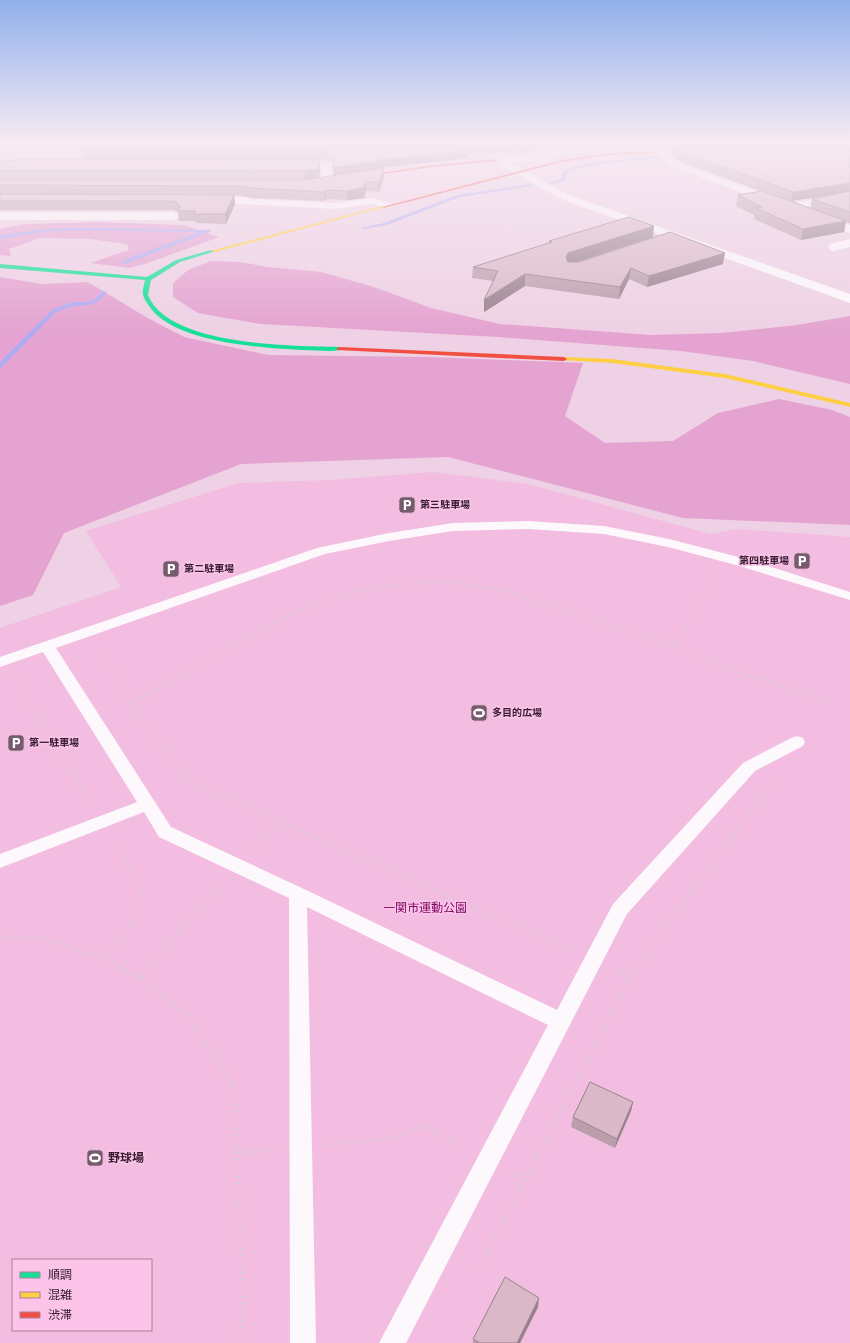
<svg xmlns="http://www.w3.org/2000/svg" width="850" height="1343" viewBox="0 0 850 1343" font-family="'Fira Sans Condensed','Noto Sans JP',sans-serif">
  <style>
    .green { fill: #f2bde1; fill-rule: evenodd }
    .forest { fill: #e4a3d0 }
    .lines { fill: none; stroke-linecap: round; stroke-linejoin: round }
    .stream { fill: #aeaaf3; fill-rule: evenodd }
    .path-far2 { stroke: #d6cdd3; stroke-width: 2; stroke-dasharray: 1 2.5; stroke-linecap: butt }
    .path-far1 { stroke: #d6cdd3; stroke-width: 3; stroke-dasharray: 1 3.5; stroke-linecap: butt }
    .path { stroke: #d6cdd3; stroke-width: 3.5; stroke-dasharray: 1.5 4.5; stroke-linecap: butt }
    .lane { fill: #fcf8fb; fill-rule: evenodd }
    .street { fill: #fcf8fb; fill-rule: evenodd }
    .fast { fill: #16e098; fill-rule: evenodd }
    .slow { fill: #ffcf43; fill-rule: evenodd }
    .jam { fill: #f24e42; fill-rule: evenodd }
    .wall { fill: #bb9eac; fill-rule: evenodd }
    .shaded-wall { fill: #99818c }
    .building { fill: #dab8c8; stroke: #99818c }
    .labels { text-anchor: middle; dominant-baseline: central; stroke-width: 3; stroke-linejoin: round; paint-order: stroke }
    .poi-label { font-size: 10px; font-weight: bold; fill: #341b2d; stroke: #fbc4e8; text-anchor: start }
    .near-park-label { font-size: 12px; fill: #7f0a66; stroke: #fbc4e8 }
    .near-poi-label { font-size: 12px; font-weight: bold; fill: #341b2d; stroke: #fbc4e8; text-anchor: start }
  </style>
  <rect width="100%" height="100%" fill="#eed1e4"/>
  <path class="green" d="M 433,472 L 528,484 L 710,534 L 737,529 L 850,537 L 850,1343 L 0,1343 L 0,628 L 121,587 L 86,531 L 238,483 L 331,480 ZM 13,1260 L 151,1260 L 151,1330 L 13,1330 Z"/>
  <path class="forest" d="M 100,222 L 184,225 L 219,237 L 148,263 L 129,268 L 90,263 L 129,250 L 127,244 L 90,239 L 40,238 L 9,249 L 11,256 L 0,255 L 0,229 L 26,224 Z
    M 211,261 L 240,262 L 268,267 L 321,272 L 374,287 L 431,308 L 500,324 L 651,335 L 722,333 L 797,325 L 850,316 L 850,384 L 753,361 L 681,351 L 498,337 L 261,324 L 198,313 L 173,297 L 173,283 L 188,270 Z
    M 0,277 L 42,284 L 88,282 L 146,317 L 184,337 L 268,355 L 428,357 L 583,363 L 565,416 L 605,443 L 673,441 L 718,413 L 779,399 L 832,410 L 850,417 L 850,525 L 683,518 L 448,457 L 241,464 L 64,533 L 33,595 L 0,606 Z"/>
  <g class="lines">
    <path class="stream" d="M 18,144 L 22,144 L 14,154 L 0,155 L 0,153 L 11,152 Z
      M 659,156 L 661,158 L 597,164 L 569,171 L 564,181 L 551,184 L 549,183 L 560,179 L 565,170 L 567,169 L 597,162 Z
      M 532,184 L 534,186 L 460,197 L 387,225 L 363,229 L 361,228 L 384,223 L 457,195 Z
      M 86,228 L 210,230 L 212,231 L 124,264 L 122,263 L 122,261 L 199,232 L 86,230 L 48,231 L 0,239 L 0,235 L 48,229 Z
      M 102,291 L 107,292 L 100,300 L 91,305 L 73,306 L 56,312 L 2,367 L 0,368 L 0,362 L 52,310 L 72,302 L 88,302 L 96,298 Z"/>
    <path class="path-far2" d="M 714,576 L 700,605 L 673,646 L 703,660 L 754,677
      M 102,650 L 117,677
      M 178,677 L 290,614 L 334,597 L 389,585 L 445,582 L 504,590 L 673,646"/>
    <path class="path-far1" d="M 116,676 L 131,704 L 187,780 L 570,950
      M 751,676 L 830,703
      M 16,678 L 90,803
      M 131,704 L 180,676
      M 255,849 L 280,821
      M 0,937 L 41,938 L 103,958 L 122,968
      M 103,958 L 134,922 L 143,890 L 113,841
      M 147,968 L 222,885
      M 637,968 L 665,927 L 773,782"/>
    <path class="path" d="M 120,967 L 139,977 L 191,1018 L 234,1088 L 243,1293 L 240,1343
      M 617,971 L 631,977
      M 139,977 L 148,967
      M 329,1145 L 383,1139 L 425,1126 L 464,1148
      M 237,1153 L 274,1150
      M 511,1173 L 524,1180
      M 480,1266 L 631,977 L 638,967"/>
    <path class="lane" d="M 528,521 L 604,526 L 669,539 L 746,559 L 850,592 L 850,600 L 736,565 L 668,547 L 604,534 L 528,529 L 453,531 L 389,541 L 325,554 L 56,648 L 171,827 L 304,889 L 557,1010 L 613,904 L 743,763 L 791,738 L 797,736 L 803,738 L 805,742 L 803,746 L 755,771 L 627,914 L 406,1343 L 379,1343 L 548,1025 L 307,907 L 316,1343 L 290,1343 L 289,898 L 159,837 L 144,812 L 0,868 L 0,854 L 137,802 L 43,652 L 0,667 L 0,657 L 317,548 L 389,533 L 453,523 Z"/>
    <path class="street" d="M 560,144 L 571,144 C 558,162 529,162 509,162 L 569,195 L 850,294 L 850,303 L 561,199 L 492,160 L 497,157 L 541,153 Z
      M 659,148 L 663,149 L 680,163 L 784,201 L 786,203 L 784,205 L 776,205 L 672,167 L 654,151 Z
      M 291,161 L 332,162 L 333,164 L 332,182 L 326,185 L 320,182 L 322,167 L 287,166 L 286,164 Z
      M 850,193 L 850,199 L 790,210 L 786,209 L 784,207 L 786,205 L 790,204 Z
      M 205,197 L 243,197 L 252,199 L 336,203 L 372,198 L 391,203 L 393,205 L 391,207 L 387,208 L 372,204 L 336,209 L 201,202 L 199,200 L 201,198 Z
      M 0,212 L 173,212 L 177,213 L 179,216 L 177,219 L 173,220 L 0,220 Z
      M 817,213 L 850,225 L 850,233 L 813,220 L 811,217 L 813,214 Z
      M 850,239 L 850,247 L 834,251 L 830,250 L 828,247 L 830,244 Z"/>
    <path class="fast" d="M 211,250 L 216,251 L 180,262 L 151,280 L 148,295 C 168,346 292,346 339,347 L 341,348 L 341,350 C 329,352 316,350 304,350 C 262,348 174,343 149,306 C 147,303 144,299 143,295 C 142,291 144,285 145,280 L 0,268 L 0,264 L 147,277 L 176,260 Z"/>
    <path class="slow" d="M 704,148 L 705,150 L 653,153 L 651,152 Z
      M 382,206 L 386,207 L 215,252 L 210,251 Z
      M 564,357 L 612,359 L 725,374 L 850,403 L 850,407 L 725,378 L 612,363 L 562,360 L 562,358 Z"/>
    <path class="jam" d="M 793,144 L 810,144 L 746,149 L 744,148 Z
      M 653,151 L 655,153 L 609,155 L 562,162 L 384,208 L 382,207 L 562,160 L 609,153 Z
      M 497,159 L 499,161 L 433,167 L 355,178 L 353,177 L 433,165 Z
      M 339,347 L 564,357 L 567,359 L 564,361 L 337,350 L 337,348 Z"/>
  </g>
  <path class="wall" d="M 216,144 L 536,144 L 527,152 L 519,151 L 469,154 L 469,158 L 387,167 L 363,171 L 384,177 L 379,192 L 366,191 L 364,198 L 347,200 L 326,199 L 325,201 L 252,198 L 243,196 L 234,195 L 235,204 L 226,224 L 196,223 L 195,221 L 179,221 L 178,212 L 173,210 L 0,210 L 0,160 L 17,161 L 320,160 L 320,168 L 319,178 L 334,176 L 334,164 L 328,160 L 83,159 L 82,151 L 219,148 Z
    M 643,144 L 676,144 L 676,146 L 690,145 L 688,144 L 753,144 L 756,146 L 802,147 L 850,144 L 850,223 L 846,222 L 844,232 L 801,240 L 754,219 L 754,215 L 736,206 L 738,195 L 761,191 L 681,162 L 673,155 L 674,146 L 648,148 ZM 822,196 L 812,199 L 810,208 L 792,201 Z
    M 653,237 L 576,262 L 723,264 L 647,287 L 629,279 L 619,299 L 525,286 L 484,312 L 484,300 L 493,281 L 472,278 L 473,267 L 549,243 L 549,241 Z
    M 633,1102 L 631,1111 L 615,1148 L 571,1127 L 573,1117 Z
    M 538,1307 L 520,1343 L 473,1343 L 473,1339 Z"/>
  <path class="shaded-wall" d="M 529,144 L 536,144 L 527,152 L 527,145 Z
    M 469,151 L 469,158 L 387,167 L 334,176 L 333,168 L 387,159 Z
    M 320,160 L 320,168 L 319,178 L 306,180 L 305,171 Z
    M 384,168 L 384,177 L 379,192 L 379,182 Z
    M 366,182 L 366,191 L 364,198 L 347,200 L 347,191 Z
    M 850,183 L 850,192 L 791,201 L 793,192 Z
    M 326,190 L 326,199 L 325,201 L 325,192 Z
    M 234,195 L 235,204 L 226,224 L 225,214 Z
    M 846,221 L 844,232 L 801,240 L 803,229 Z
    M 654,226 L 653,237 L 568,265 L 566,257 L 568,253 Z
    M 725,253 L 723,264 L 647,287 L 649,276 Z
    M 631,268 L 629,279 L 619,299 L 620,287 Z
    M 525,274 L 525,286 L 484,312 L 484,300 Z
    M 633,1102 L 631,1111 L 615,1148 L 617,1139 Z
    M 539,1298 L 538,1307 L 520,1343 L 517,1343 Z"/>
  <path class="building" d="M 220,144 L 529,144 L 527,145 L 519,144 L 466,147 L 469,151 L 387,159 L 333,168 L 334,157 L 328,152 L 82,151 L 82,147 L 223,148 Z
    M 723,144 L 753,144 L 756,146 L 802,147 L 813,144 L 850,144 L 850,183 L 793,192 L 682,152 L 674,146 Z
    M 19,159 L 320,160 L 318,169 L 305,171 L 0,171 L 0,160 L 17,161 Z
    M 384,168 L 379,182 L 366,182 L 363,188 L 347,191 L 326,190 L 325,192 L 251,188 L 242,186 L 0,185 L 0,180 L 305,180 Z
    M 762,191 L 846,221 L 803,229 L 756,208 L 762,207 L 738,195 Z
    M 850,191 L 850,212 L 812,199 Z
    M 0,194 L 234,195 L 225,214 L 194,214 L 196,211 L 178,211 L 180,206 L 176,202 L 172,201 L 0,201 Z
    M 629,217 L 654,226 L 568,253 L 566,257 L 568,262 L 579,262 L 670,232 L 725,253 L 649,276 L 631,268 L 620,287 L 525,274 L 484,300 L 498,271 L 473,267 L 552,242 L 549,241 Z
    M 590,1082 L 633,1102 L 617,1139 L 573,1117 Z
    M 505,1277 L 539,1298 L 517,1343 L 480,1343 L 473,1339 Z"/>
  <linearGradient id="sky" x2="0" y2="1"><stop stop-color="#91b0ec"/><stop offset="0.43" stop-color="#f7eaf3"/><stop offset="1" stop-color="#f7eaf3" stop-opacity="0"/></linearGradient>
  <rect width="850" height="332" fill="url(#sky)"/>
  <defs>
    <symbol id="parking-square" viewBox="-11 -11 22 22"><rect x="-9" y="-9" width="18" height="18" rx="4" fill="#755b6d" stroke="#fbc4e8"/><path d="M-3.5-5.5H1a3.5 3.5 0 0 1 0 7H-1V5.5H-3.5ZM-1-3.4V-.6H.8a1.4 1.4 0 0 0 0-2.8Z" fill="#fff"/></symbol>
    <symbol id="stadium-square" viewBox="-11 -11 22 22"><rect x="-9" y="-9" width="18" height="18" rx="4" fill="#755b6d" stroke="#fbc4e8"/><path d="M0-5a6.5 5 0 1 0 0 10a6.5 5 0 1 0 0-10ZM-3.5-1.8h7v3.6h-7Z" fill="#fff"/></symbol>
  </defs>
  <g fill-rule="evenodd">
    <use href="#parking-square" x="397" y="495" width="20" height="20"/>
    <use href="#parking-square" x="792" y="551" width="20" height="20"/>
    <use href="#parking-square" x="161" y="559" width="20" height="20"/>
    <use href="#stadium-square" x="469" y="703" width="20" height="20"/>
    <use href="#parking-square" x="6" y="733" width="20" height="20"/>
    <use href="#stadium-square" x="85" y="1148" width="20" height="20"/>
  </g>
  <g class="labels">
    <g class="poi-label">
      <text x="420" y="505">第三駐車場</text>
      <text x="789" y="561" text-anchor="end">第四駐車場</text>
      <text x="184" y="569">第二駐車場</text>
      <text x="492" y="713">多目的広場</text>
      <text x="29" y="743">第一駐車場</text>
    </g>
    <g class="near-park-label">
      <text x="425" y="908">一関市運動公園</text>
    </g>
    <g class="near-poi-label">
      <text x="108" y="1158">野球場</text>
    </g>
  </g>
  <rect x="12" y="1259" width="140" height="72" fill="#fbc4e8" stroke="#ab809d"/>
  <rect x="20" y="1272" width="20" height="6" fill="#16e098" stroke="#ab809d"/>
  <text x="48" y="1279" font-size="12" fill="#341b2d">順調</text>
  <rect x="20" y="1292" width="20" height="6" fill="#ffcf43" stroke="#ab809d"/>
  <text x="48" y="1299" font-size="12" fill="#341b2d">混雑</text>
  <rect x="20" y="1312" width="20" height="6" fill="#f24e42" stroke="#ab809d"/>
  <text x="48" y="1319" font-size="12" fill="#341b2d">渋滞</text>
</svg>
